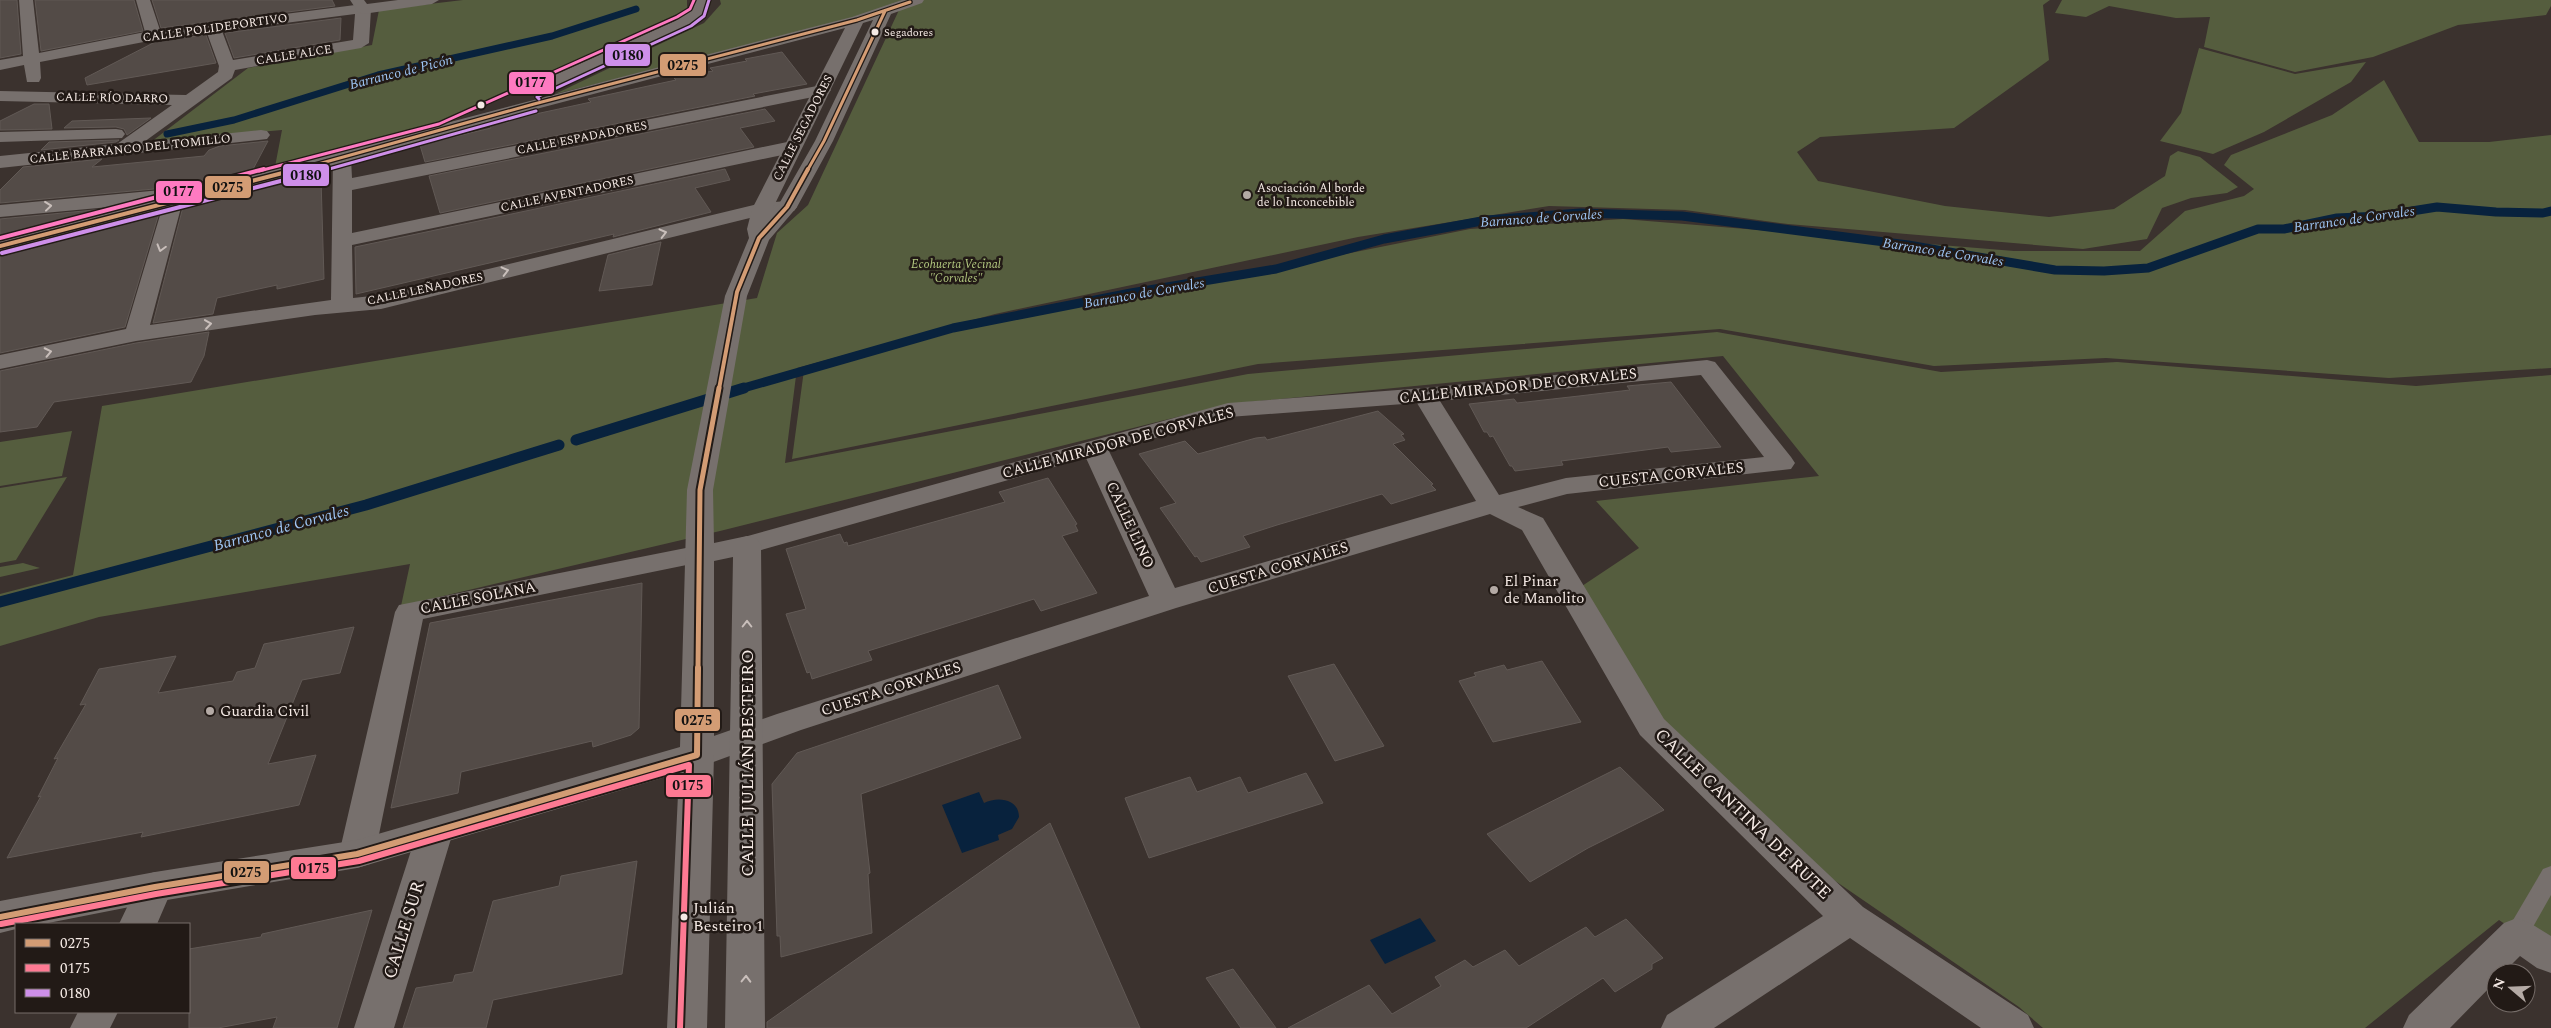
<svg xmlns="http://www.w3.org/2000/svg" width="2551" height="1028" viewBox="0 0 2551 1028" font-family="Spectral,serif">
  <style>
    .green { fill: #555d3e }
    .water { fill: #08223d }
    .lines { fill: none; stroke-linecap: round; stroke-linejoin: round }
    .stream-far2 { stroke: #08223d; stroke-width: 7 }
    .stream-far1 { stroke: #08223d; stroke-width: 9 }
    .stream { stroke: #08223d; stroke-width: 11 }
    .building { fill: #534b47; stroke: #615955 }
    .lane { fill: #77706d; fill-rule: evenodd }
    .street { fill: #77706d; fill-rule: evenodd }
    .secondary { fill: #77706d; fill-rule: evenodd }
    .bus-1-far3-casing { stroke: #221a16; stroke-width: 5.5 }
    .bus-1-far2-casing { stroke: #221a16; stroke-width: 7 }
    .bus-1-far1-casing { stroke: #221a16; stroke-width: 9 }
    .bus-1-casing { stroke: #221a16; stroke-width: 10 }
    .bus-2-casing { stroke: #221a16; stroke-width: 10 }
    .bus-3-far1-casing { stroke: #221a16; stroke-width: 5.5 }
    .bus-3-casing { stroke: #221a16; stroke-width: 7 }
    .bus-4-far1-casing { stroke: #221a16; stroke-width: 5.5 }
    .bus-4-casing { stroke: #221a16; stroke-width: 7 }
    .bus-1-far3 { stroke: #d39c74; stroke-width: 3 }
    .bus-1-far2 { stroke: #d39c74; stroke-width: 4 }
    .bus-1-far1 { stroke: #d39c74; stroke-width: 5 }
    .bus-1 { stroke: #d39c74; stroke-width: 6 }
    .bus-2 { stroke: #fe7a93; stroke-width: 6 }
    .bus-3-far1 { stroke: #ce8fe9; stroke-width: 3 }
    .bus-3 { stroke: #ce8fe9; stroke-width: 4 }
    .bus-4-far1 { stroke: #fe7ac1; stroke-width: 3 }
    .bus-4 { stroke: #fe7ac1; stroke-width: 4 }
    .oneway { stroke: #c9bfbb }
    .bus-dot { fill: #f5eae5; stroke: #221a16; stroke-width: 2 }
    .poi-dot { fill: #b4aaa5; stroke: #221a16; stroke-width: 2 }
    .labels { text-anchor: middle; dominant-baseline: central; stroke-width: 5; stroke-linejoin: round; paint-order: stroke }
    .far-bus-label { font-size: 11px; fill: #f5eae5; stroke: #221a16; text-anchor: start }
    .far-street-label { font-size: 12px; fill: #f5eae5; stroke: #221a16 }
    .far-poi-label { font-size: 12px; fill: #f5eae5; stroke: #221a16; text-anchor: start }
    .far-park-label { font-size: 12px; font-style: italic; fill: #b4ca81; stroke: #221a16 }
    .far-water-label { font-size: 14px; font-style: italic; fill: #9ec5f4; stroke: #221a16 }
    .street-label { font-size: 15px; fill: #f5eae5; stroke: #221a16 }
    .poi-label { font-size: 15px; fill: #f5eae5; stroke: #221a16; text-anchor: start }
    .water-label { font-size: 16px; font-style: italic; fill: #9ec5f4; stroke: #221a16 }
    .near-bus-label { font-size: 16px; fill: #f5eae5; stroke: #221a16; text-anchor: start }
    .near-street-label { font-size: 18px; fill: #f5eae5; stroke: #221a16 }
    .line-badge { stroke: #221a16; stroke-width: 2 }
    .pale-badge-label { font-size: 14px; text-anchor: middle; font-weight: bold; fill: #111 }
  </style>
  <rect width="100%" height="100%" fill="#3b322e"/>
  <path class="green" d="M 463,0 L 687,0 L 687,9 L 659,25 L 444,125 L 274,172 L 282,130 L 151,142 L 248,68 L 372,45 L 379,10 Z
    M 720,0 L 2050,0 L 2043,5 L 2049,60 L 1954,128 L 1820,137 L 1797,152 L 1818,181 L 1945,206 L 2049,217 L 2114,209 L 2165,176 L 2170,156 L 2178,151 L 2200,157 L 2238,187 L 2227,193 L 2191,198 L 2162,208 L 2147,239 L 2083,249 L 1788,224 L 1685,210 L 1549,206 L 1358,237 L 995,314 L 797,368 L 785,463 L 1248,374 L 1717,332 L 1941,372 L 2117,362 L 2416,386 L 2551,375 L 2551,955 L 2499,920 L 2365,1028 L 2043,1028 L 2019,1007 L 1828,876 L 1660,717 L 1582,586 L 1639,548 L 1596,501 L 1819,476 L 1723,356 L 1229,404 L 720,531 L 401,606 L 410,564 L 99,617 L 0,646 L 0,594 L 73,575 L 102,406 L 757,298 L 777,233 L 808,205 L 899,10 L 555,94 L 704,23 L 721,4 Z
    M 2062,0 L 2551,0 L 2551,6 L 2546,15 L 2458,25 L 2373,57 L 2295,72 L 2204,47 L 2210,17 L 2176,18 L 2109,6 L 2086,17 L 2055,13 Z
    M 2199,48 L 2295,74 L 2366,62 L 2351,82 L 2264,132 L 2213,154 L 2160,141 L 2181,113 Z
    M 2384,80 L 2419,142 L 2489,142 L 2551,135 L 2551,368 L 2389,378 L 2106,358 L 1934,366 L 1720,329 L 1258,364 L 792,459 L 804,370 L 952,329 L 1151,293 L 1470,229 L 1623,219 L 2014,251 L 2140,251 L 2185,211 L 2244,196 L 2254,189 L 2224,165 L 2231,155 L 2332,115 Z
    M 72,431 L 62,476 L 0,486 L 0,442 Z
    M 67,477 L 16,560 L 0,563 L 0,488 Z
    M 23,563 L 40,568 L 0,577 L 0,567 Z"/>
  <path class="water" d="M 979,792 L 984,803 C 998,796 1019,799 1019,817 L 1012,829 L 998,835 L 999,840 L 962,853 L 942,805 Z
    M 1420,918 L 1436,941 L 1385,964 L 1370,940 Z"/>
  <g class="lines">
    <path class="stream-far2" d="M 167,134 L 234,120 L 378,75 L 552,36 L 636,9"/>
    <path class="stream-far1" d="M 740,389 L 953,328 L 1131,293 L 1276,269 L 1384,239 L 1487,220 L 1580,213 L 1682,216 L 1908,245 L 2055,270 L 2104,271 L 2148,268 L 2258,229 L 2284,229 L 2337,218 L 2380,216 L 2437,207 L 2496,212 L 2543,213 L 2551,211"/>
    <path class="stream" d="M 576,440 L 744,388
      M 0,602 L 366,505 L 559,445"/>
  </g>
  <path class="building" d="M 0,0 L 17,0 L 21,54 L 0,58 Z
    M 35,0 L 134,0 L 143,31 L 41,51 Z
    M 152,0 L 332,0 L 335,6 L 161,28 Z
    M 341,18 L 340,40 L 234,58 L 225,33 Z
    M 206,35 L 216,63 L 87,85 L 85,78 L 157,41 Z
    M 782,52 L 807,84 L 753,94 L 755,96 L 425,162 L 420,145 L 491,128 L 490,125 L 509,122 L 508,120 L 591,102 L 588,99 L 676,80 L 674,78 L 713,71 L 710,68 L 747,61 L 745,59 Z
    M 34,104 L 49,104 L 52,129 L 0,130 L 0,121 Z
    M 765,109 L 775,121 L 740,128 L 754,147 L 440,213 L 429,176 Z
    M 151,118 L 127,135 L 124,129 L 116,127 L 64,128 L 72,121 Z
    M 119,140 L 116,142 L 41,150 L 49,142 Z
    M 268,141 L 251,173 L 209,184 L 0,203 L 0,190 L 23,167 L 102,159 L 92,167 L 204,156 L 209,150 L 220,146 Z
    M 725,169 L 730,180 L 695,188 L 711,212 L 613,237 L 614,234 L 356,294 L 355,247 Z
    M 321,179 L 324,279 L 277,289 L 277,285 L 217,298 L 213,314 L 153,323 L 183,207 L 257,188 L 296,180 L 296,183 Z
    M 115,208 L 106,211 L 0,238 L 0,219 Z
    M 159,213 L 125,327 L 0,353 L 0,254 Z
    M 661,242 L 652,285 L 599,291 L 608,255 Z
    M 209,332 L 204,356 L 191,382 L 54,402 L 37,427 L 0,432 L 0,371 L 136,343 Z
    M 1671,382 L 1721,447 L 1671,452 L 1668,447 L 1561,461 L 1563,465 L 1515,471 L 1512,466 L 1510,466 L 1493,436 L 1490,437 L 1487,432 L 1484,432 L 1469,404 L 1514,399 L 1517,403 L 1579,396 L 1630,390 L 1627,386 Z
    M 1378,411 L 1404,434 L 1401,435 L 1405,440 L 1393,444 L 1433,484 L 1431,485 L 1436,490 L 1391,504 L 1382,494 L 1277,525 L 1243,536 L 1250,547 L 1201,562 L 1197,556 L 1195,557 L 1160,508 L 1176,503 L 1139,454 L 1185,441 L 1198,454 L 1256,438 L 1265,437 L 1267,440 Z
    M 1048,478 L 1077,524 L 1075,525 L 1078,531 L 1062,536 L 1097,593 L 1041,611 L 1034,599 L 868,651 L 872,660 L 812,679 L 810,672 L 807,673 L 786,614 L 806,609 L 786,549 L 840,534 L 844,543 L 847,542 L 848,546 L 1005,502 L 999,492 Z
    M 642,583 L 639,728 L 631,735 L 593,747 L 592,741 L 461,772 L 458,793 L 391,808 L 430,623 Z
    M 354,627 L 340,673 L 302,680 L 268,764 L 316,755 L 299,805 L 141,837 L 143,832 L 7,858 L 41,796 L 38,797 L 58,758 L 54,759 L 86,704 L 80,705 L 99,669 L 176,656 L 158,693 L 233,681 L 237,672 L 255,668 L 264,644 Z
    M 1542,661 L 1581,722 L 1493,742 L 1459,681 L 1476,676 L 1474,673 L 1504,665 L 1507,670 Z
    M 1334,664 L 1384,746 L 1335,761 L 1288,676 Z
    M 998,685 L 1021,738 L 861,794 L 870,873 L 868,874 L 872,933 L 781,957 L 780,936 L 777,936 L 772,784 L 797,753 Z
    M 1620,767 L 1664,810 L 1588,848 L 1530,882 L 1487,834 Z
    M 1306,773 L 1323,803 L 1149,858 L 1125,798 L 1190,777 L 1197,792 L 1240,777 L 1248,793 Z
    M 1050,823 L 1140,1028 L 767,1028 L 767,1022 Z
    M 637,861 L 622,974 L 493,1000 L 486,1028 L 403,1028 L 416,988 L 453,982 L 455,975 L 473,972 L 493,901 L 559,886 L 561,876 Z
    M 372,910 L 337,1028 L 273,1028 L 277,1017 L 218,1028 L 189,1028 L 189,949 L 261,937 L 262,934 Z
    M 1626,919 L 1663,958 L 1652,964 L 1652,969 L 1615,992 L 1603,978 L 1526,1028 L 1288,1028 L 1369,985 L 1392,1014 L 1441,986 L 1435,977 L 1465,960 L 1473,967 L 1505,950 L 1519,966 L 1586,927 L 1595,937 Z
    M 1233,969 L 1276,1028 L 1241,1028 L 1206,978 Z"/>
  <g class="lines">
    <path class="lane" d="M 2551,866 L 2551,895 L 2525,941 L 2517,943 L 2509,941 L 2506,934 L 2509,927 L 2543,869 Z"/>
    <path class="street" d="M 19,0 L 33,0 L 39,53 L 145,32 L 136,0 L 150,0 L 160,30 L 363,4 L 371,9 L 369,43 L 361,48 L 235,70 L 232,78 L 144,142 L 261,130 L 267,131 L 270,135 L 267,139 L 0,168 L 0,156 L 117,144 L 172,105 L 0,101 L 0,91 L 186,95 L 218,72 L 219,66 L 207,33 L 154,40 L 40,62 L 41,78 L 39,82 L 27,82 L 24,65 L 0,70 L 0,60 L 23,56 ZM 355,14 L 353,40 L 233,60 L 222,31 Z
      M 822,85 L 828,86 L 831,90 L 828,94 L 352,190 L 352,233 L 792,141 L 799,143 L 801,147 L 799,151 L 792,153 L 352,245 L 353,298 L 381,295 L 762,203 L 787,201 L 794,203 L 797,207 L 794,211 L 762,215 L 381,309 L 315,315 L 136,341 L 0,369 L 0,355 L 126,329 L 164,202 L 0,217 L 0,205 L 215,185 L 222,187 L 225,191 L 222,195 L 183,200 L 150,325 L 331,300 L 333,158 L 335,154 L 349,154 L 351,158 L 352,178 Z
      M 116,129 L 122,130 L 125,134 L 122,138 L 0,142 L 0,132 Z
      M 1707,360 L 1715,362 L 1791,457 L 1795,463 L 1791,469 L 1567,494 L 1518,507 L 1543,518 L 1664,719 L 1863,907 L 2028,1015 L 2034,1028 L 1981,1028 L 1850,938 L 1714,1028 L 1661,1028 L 1667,1015 L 1823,916 L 1640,735 L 1522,530 L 1490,514 L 1176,608 L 801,730 L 697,768 L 685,764 L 680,755 L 685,746 L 777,714 L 1149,596 L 1086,458 L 747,554 L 737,551 L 733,545 L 737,539 L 1228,403 L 1424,388 ZM 1701,375 L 1764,457 L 1566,478 L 1499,495 L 1440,401 ZM 1417,403 L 1476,501 L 1175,588 L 1109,451 L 1229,417 Z
      M 701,545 L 711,548 L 715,554 L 711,560 L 423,619 L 375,854 L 370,864 L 357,868 L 344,864 L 339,854 L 395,612 L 399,605 Z
      M 435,818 L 447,822 L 453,832 L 394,1028 L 354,1028 L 417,832 L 423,822 Z
      M 155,872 L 168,876 L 173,887 L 157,924 L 119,924 L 142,876 Z
      M 2517,918 L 2530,923 L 2551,936 L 2551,973 L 2537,968 L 2520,956 L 2503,973 L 2496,973 L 2496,981 L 2450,1028 L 2403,1028 L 2409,1015 L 2504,923 Z
      M 78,1012 L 118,1012 L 110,1028 L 70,1028 Z"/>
    <path class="secondary" d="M 350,0 L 364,0 L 367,4 L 398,0 L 439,0 L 432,4 L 363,14 L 358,12 Z
      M 695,0 L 709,0 C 709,14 697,21 685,27 L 540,95 L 528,95 L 525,91 L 528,87 L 675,21 L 693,9 Z
      M 902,0 L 924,0 L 922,3 L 891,14 L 833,141 L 797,207 L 769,240 L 747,296 L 713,490 L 714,543 L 747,536 L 757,539 L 761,545 L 765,1028 L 725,1028 L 733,557 L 714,561 L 714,755 L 707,1028 L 667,1028 L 679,773 L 357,868 L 155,902 L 43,924 L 16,924 L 16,929 L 0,933 L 0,901 L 155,872 L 357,840 L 680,747 L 687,490 L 725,296 L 749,238 L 747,229 L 752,209 L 845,28 L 540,108 L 349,162 L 0,252 L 0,240 C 284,167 567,90 852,17 ZM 873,20 L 815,141 L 779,204 L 771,212 L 863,23 Z"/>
    <defs>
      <path id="bus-1-far3" d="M 293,171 L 534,104 L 857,20 L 910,2
        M 807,171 L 824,141 L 885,11"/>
      <path id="bus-1-far2" d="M 0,246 L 298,169
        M 719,389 L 737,292 L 759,238 L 787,207 L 808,169"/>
      <path id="bus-1-far1" d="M 698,669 L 700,490 L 719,388"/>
      <path id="bus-1" d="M 0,917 L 155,887 L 357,854 L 697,755 L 698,668"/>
      <path id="bus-2" d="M 1,924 L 156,894 L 359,861 L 689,765 L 680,1028"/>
      <path id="bus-3-far1" d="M 539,99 L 537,97 L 691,26 L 704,16 L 709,0
        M 322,171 L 536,111"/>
      <path id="bus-3" d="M 2,253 L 327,169"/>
      <path id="bus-4-far1" d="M 259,171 L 439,124 L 677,17 L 690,9 L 694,0"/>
      <path id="bus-4" d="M 0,238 L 264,169"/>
    </defs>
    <use href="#bus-1-far3" class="bus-1-far3-casing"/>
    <use href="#bus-1-far2" class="bus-1-far2-casing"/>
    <use href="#bus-1-far1" class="bus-1-far1-casing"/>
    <use href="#bus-1" class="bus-1-casing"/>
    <use href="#bus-2" class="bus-2-casing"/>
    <use href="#bus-3-far1" class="bus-3-far1-casing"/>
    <use href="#bus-3" class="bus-3-casing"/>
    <use href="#bus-4-far1" class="bus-4-far1-casing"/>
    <use href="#bus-4" class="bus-4-casing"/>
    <use href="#bus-1-far3" class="bus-1-far3"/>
    <use href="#bus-1-far2" class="bus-1-far2"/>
    <use href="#bus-1-far1" class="bus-1-far1"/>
    <use href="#bus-1" class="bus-1"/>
    <use href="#bus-2" class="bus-2"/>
    <use href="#bus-3-far1" class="bus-3-far1"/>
    <use href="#bus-3" class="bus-3"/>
    <use href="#bus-4-far1" class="bus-4-far1"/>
    <use href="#bus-4" class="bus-4"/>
  </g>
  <defs><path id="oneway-chevron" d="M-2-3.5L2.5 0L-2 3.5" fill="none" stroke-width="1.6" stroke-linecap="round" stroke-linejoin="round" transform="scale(1.25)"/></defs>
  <g class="oneway">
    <use href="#oneway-chevron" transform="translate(48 206) rotate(-6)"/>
    <use href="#oneway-chevron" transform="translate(663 233) rotate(-14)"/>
    <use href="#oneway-chevron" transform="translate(161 248) rotate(106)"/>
    <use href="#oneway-chevron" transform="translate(505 271) rotate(-14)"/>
    <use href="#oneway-chevron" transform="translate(208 324) rotate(-8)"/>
    <use href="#oneway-chevron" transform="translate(48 352) rotate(-12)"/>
    <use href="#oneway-chevron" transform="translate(747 624) rotate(-90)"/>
    <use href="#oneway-chevron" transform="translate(746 979) rotate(-89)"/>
  </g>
  <g class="bus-dot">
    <circle cx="875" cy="32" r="4.5"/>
    <circle cx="481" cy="105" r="4.5"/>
    <circle cx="684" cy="917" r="4.5"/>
  </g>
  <g class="poi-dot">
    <circle cx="1247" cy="195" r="5"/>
    <circle cx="1494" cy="590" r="5"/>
    <circle cx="210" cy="711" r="5"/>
  </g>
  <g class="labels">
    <g class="far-bus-label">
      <text x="884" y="32">Segadores</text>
    </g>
    <g class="far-street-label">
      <text transform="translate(215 28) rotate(-8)">CALLE POLIDEPORTIVO</text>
      <text transform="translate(294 55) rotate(-9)">CALLE ALCE</text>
      <text transform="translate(112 98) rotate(1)">CALLE RÍO DARRO</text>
      <text transform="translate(803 128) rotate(-63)">CALLE SEGADORES</text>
      <text transform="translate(582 138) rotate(-11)">CALLE ESPADADORES</text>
      <text transform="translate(130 149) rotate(-6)">CALLE BARRANCO DEL TOMILLO</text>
      <text transform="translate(567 194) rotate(-12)">CALLE AVENTADORES</text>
      <text transform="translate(425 289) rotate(-12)">CALLE LEÑADORES</text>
    </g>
    <g class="far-poi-label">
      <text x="1257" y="188">Asociación Al borde<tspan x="1257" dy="14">de lo Inconcebible</tspan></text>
    </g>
    <g class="far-park-label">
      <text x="956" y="264">Ecohuerta Vecinal<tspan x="956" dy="14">"Corvales"</tspan></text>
    </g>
    <g class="far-water-label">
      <text transform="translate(401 72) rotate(-14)">Barranco de Picón</text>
      <text transform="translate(1541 218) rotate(-4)">Barranco de Corvales</text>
      <text transform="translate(2354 219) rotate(-8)">Barranco de Corvales</text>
      <text transform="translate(1943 252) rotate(9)">Barranco de Corvales</text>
      <text transform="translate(1144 293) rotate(-10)">Barranco de Corvales</text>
    </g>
    <g class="street-label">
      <text transform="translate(1518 386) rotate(-6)">CALLE MIRADOR DE CORVALES</text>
      <text transform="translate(1118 443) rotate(-15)">CALLE MIRADOR DE CORVALES</text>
      <text transform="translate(1671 475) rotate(-6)">CUESTA CORVALES</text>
      <text transform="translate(1130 525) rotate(65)">CALLE LINO</text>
      <text transform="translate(1278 568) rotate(-17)">CUESTA CORVALES</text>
      <text transform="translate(478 598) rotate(-11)">CALLE SOLANA</text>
      <text transform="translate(891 689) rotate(-18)">CUESTA CORVALES</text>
    </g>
    <g class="poi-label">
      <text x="1504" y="581">El Pinar<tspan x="1504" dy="17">de Manolito</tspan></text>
      <text x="220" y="711">Guardia Civil</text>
    </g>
    <g class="water-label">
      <text transform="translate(281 528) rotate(-15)">Barranco de Corvales</text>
    </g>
    <g class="near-bus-label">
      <text x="693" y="908">Julián<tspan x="693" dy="18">Besteiro 1</tspan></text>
    </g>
    <g class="near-street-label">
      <text transform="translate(747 763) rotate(-90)">CALLE JULIÁN BESTEIRO</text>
      <text transform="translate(1743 814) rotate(44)">CALLE CANTINA DE RUTE</text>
      <text transform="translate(404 930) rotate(-73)">CALLE SUR</text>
    </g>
  </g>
  <g class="line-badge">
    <rect x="604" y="43" width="47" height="24" rx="5" fill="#ce8fe9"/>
    <rect x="659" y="53" width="48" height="24" rx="5" fill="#d39c74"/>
    <rect x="508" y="71" width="47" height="24" rx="5" fill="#fe7ac1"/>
    <rect x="282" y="163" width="48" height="24" rx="5" fill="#ce8fe9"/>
    <rect x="204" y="175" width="48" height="24" rx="5" fill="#d39c74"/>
    <rect x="155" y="180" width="48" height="24" rx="5" fill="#fe7ac1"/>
    <rect x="674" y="708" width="47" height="24" rx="5" fill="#d39c74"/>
    <rect x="665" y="774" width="47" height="24" rx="5" fill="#fe7a93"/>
    <rect x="290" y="856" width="47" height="24" rx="5" fill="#fe7a93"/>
    <rect x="223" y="860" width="47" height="24" rx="5" fill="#d39c74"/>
  </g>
  <g class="pale-badge-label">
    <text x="628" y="60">0180</text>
    <text x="683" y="70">0275</text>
    <text x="531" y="87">0177</text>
    <text x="306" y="180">0180</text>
    <text x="228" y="192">0275</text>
    <text x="179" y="196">0177</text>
    <text x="697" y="725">0275</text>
    <text x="688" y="790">0175</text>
    <text x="314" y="873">0175</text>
    <text x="246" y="877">0275</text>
  </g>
  <rect x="15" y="923" width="175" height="90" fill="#221a16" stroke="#766d69"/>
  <rect x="25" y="939" width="25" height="8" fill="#d39c74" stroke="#766d69"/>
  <text x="60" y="948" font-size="15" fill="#f5eae5">0275</text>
  <rect x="25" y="964" width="25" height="8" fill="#fe7a93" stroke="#766d69"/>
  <text x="60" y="973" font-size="15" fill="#f5eae5">0175</text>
  <rect x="25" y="989" width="25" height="8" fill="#ce8fe9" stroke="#766d69"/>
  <text x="60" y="998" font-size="15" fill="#f5eae5">0180</text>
  <g transform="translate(2511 988) rotate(289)"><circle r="24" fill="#221a16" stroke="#766d69"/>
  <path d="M0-4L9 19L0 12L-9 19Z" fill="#b4aaa5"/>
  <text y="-8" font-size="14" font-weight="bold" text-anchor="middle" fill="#f5eae5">N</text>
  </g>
</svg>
